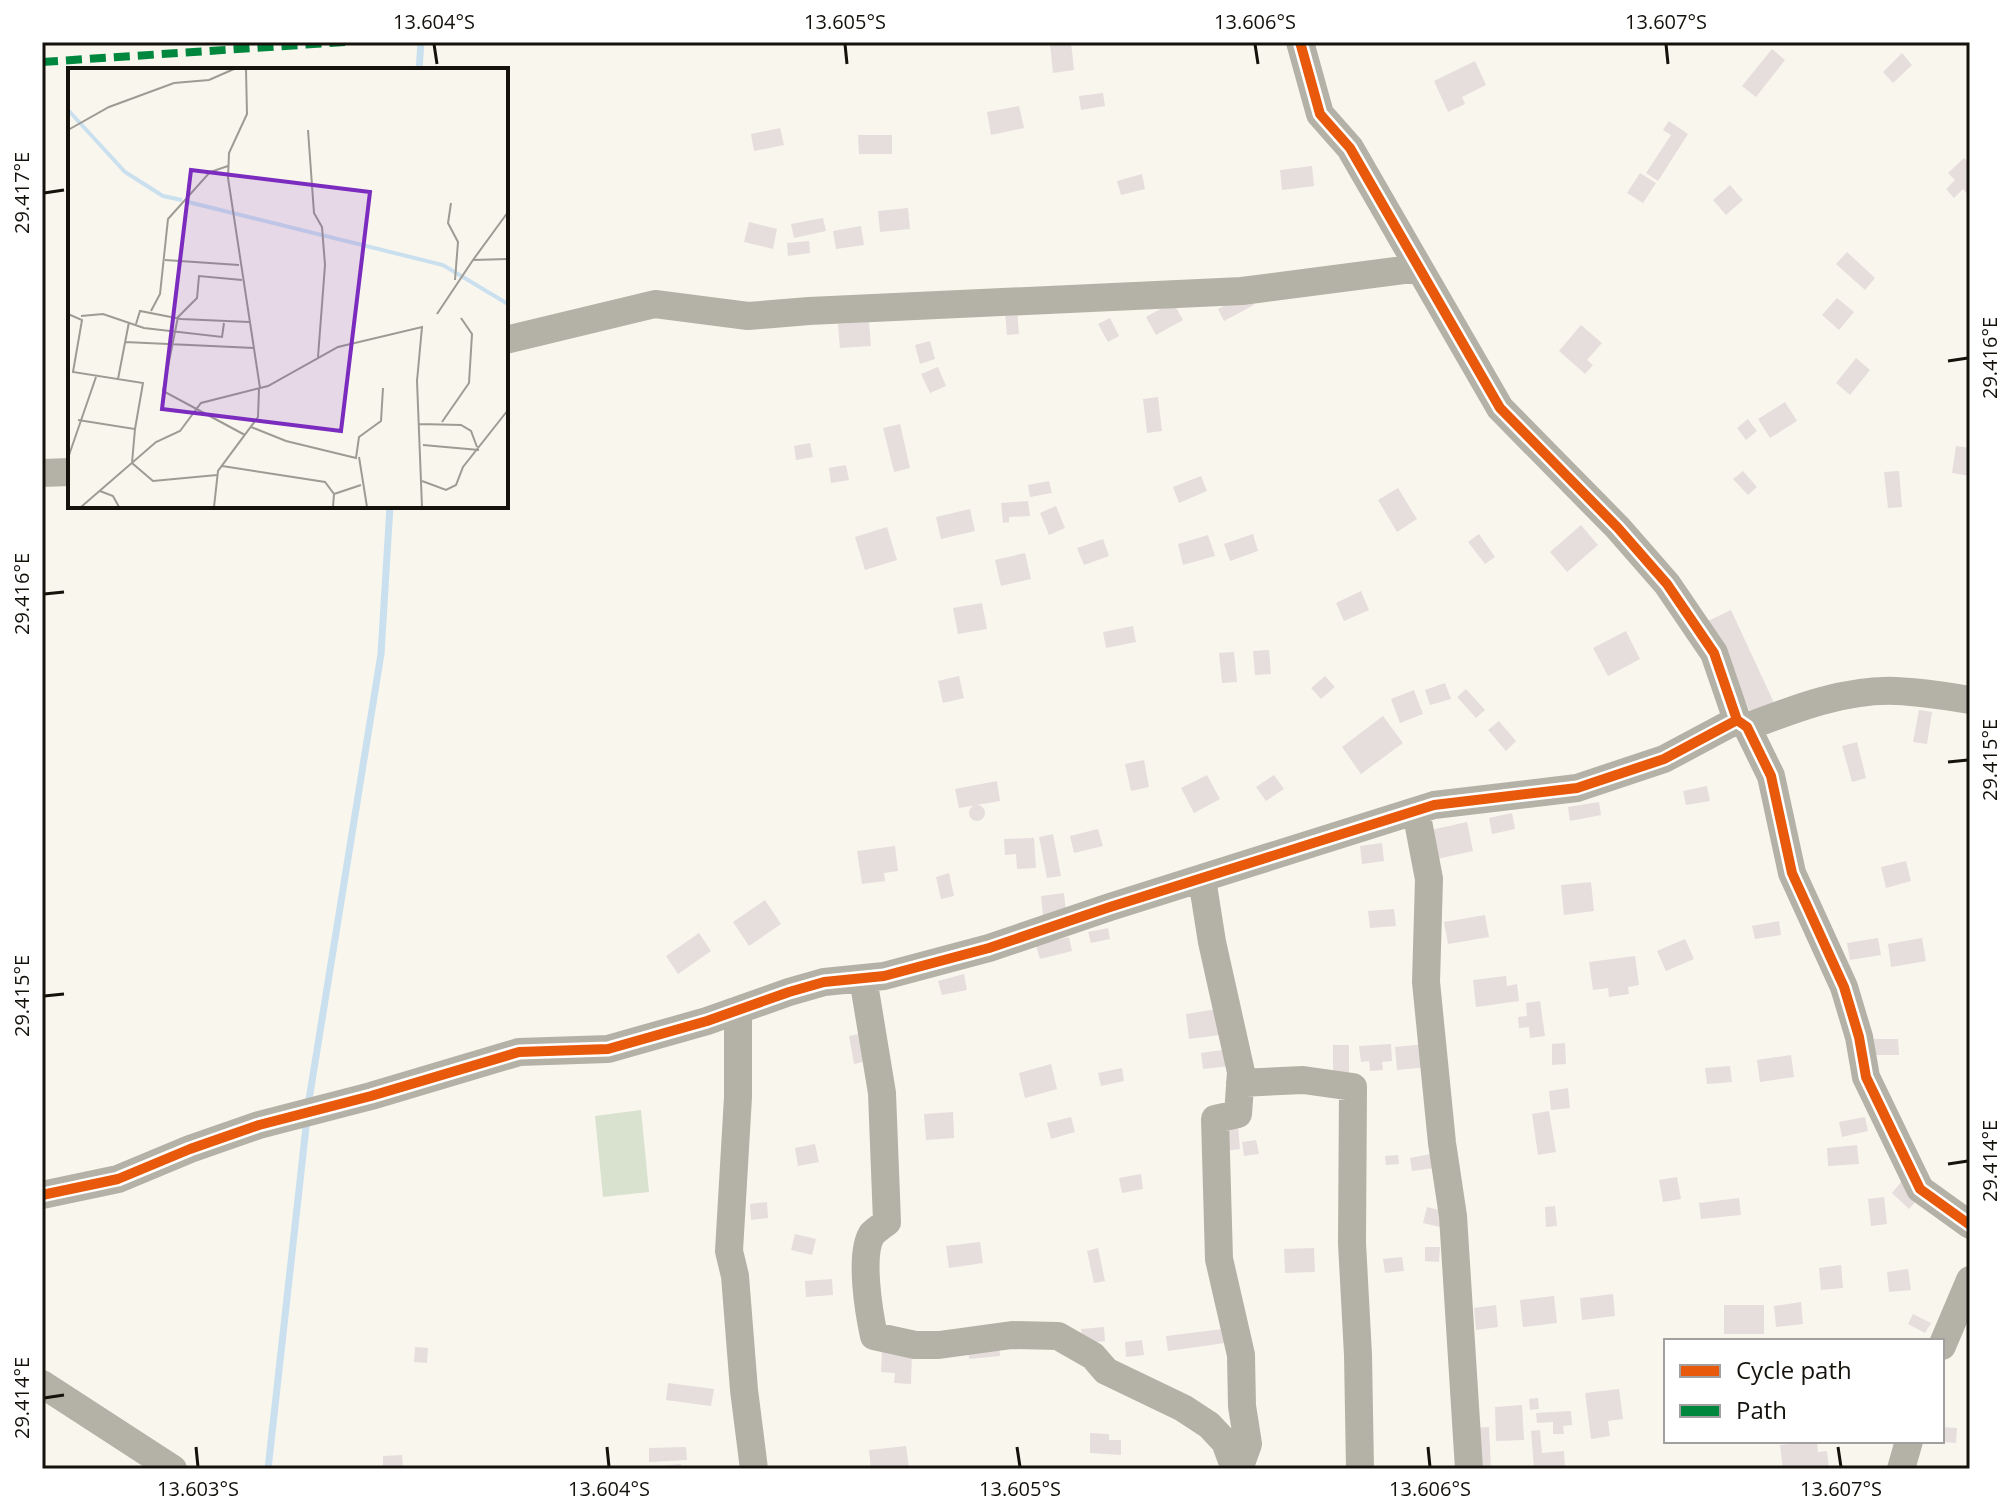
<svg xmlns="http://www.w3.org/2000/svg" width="2012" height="1511" viewBox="0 0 2012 1511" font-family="'Open Sans',sans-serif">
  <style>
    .garden { fill: #d9e2cf }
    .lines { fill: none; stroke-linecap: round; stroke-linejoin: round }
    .stream { stroke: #cae0ee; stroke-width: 7 }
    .building { fill: #e6dddd }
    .minor { stroke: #b4b2a7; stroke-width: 28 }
    .quiet { stroke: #00873e; stroke-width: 8; stroke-dasharray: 16 8; stroke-linecap: butt }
    .cycleway-casing { stroke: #fff; stroke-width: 15 }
    .cycleway { stroke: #e8590c; stroke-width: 10 }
    .ticks { fill: none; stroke: #15120c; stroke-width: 3 }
    .inset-river { fill: none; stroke: #cae0ee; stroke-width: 4 }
    .inset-road { fill: none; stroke: #9e9b94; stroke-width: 2 }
    .view { fill: #7b2cbf; fill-opacity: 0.15; stroke: #7b2cbf; stroke-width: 4 }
    .inset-edge { fill: none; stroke: #15120c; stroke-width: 4 }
    .neatline { fill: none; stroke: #15120c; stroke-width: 3 }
    .ticks-label { font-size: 20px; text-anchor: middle; fill: #15120c }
  </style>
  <rect width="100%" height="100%" fill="#f9f6ee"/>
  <path class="garden" d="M 641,1110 L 649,1192 L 603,1197 L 595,1116 Z"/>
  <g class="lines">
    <path class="stream" d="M 419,70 L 421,42
      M 308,1106 L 381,654 L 390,506
      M 268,1469 L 307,1118"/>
  </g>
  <path class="building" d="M 1071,42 L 1074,70 L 1053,73 L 1050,44 Z
    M 1772,49 L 1785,60 L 1756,97 L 1742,86 Z
    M 1902,53 L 1912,65 L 1893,83 L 1883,72 Z
    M 1475,61 L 1486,85 L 1462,97 L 1465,104 L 1448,112 L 1434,81 Z
    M 1103,93 L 1105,106 L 1081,110 L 1079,96 Z
    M 1019,106 L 1024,128 L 991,135 L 987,112 Z
    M 1669,121 L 1688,134 L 1658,181 L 1646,173 L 1671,135 L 1663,130 Z
    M 780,128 L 784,145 L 754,151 L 751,134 Z
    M 858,135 L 892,135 L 892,154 L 859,154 Z
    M 1964,158 L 1970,164 L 1970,197 L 1963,189 L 1954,198 L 1946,189 L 1955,180 L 1948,173 Z
    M 1312,166 L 1314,186 L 1282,190 L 1280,170 Z
    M 1640,173 L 1656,183 L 1643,203 L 1627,193 Z
    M 1142,174 L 1145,189 L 1121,195 L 1117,181 Z
    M 1730,185 L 1743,200 L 1726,215 L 1713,200 Z
    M 908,208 L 910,229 L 880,232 L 878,211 Z
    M 823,218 L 826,231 L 794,238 L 791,224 Z
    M 749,222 L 777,229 L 773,249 L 744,242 Z
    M 861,226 L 864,245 L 836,249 L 833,231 Z
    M 809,241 L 810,253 L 788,256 L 787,243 Z
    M 1847,252 L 1875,278 L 1865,290 L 1836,264 Z
    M 1248,293 L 1254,305 L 1224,321 L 1218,309 Z
    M 1837,298 L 1854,312 L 1839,330 L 1822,315 Z
    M 1173,302 L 1183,320 L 1156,335 L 1146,317 Z
    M 1017,310 L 1019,334 L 1007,335 L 1005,311 Z
    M 1110,318 L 1119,336 L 1108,342 L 1098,324 Z
    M 869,322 L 871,346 L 840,348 L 838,324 Z
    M 1581,325 L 1602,343 L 1587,360 L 1593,365 L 1585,374 L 1559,351 Z
    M 930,341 L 935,359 L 920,364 L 915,345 Z
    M 1856,358 L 1870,370 L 1850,395 L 1836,383 Z
    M 938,367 L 946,386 L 930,393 L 921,374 Z
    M 1158,397 L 1162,431 L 1147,433 L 1143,399 Z
    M 1785,402 L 1797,421 L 1770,438 L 1758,419 Z
    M 1748,419 L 1757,431 L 1746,440 L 1737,428 Z
    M 900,424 L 910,468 L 894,472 L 883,428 Z
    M 810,443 L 813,457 L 796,460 L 794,446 Z
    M 1956,446 L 1970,448 L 1970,476 L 1952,473 Z
    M 846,465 L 849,480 L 831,483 L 829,468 Z
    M 1743,471 L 1757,487 L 1748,495 L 1733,479 Z
    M 1899,471 L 1902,507 L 1888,508 L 1884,472 Z
    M 1201,476 L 1207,491 L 1179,503 L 1173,487 Z
    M 1049,481 L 1052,493 L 1030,497 L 1028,485 Z
    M 1398,488 L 1417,519 L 1397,532 L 1378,500 Z
    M 1028,501 L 1030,516 L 1009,517 L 1009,522 L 1003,523 L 1001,503 Z
    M 1056,506 L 1065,528 L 1049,535 L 1040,513 Z
    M 970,509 L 975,531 L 941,539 L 936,517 Z
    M 1581,525 L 1598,545 L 1567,572 L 1550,552 Z
    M 887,527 L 897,560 L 865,570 L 855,537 Z
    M 1253,534 L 1258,551 L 1230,561 L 1224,544 Z
    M 1479,534 L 1495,557 L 1485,564 L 1468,542 Z
    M 1208,535 L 1215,556 L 1183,565 L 1178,544 Z
    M 1103,539 L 1109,556 L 1084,565 L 1077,548 Z
    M 1025,553 L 1031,579 L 1001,586 L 995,560 Z
    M 1361,591 L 1369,610 L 1344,621 L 1336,603 Z
    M 982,603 L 987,629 L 958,634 L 953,608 Z
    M 1731,610 L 1775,705 L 1752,716 L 1708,621 Z
    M 1133,626 L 1136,642 L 1106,648 L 1103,632 Z
    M 1626,631 L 1640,659 L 1608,676 L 1593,648 Z
    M 1269,650 L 1271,674 L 1255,675 L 1253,651 Z
    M 1234,652 L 1237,682 L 1222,683 L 1219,653 Z
    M 959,676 L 964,698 L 943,703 L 938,681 Z
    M 1325,676 L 1335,687 L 1321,699 L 1311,688 Z
    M 1445,683 L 1451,699 L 1430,705 L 1425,690 Z
    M 1466,689 L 1485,710 L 1476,718 L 1457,697 Z
    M 1414,690 L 1423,714 L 1400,723 L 1391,699 Z
    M 1919,710 L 1932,712 L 1927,744 L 1913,742 Z
    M 1383,716 L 1403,743 L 1361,774 L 1342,747 Z
    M 1499,721 L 1516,741 L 1506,751 L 1488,730 Z
    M 1857,742 L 1866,778 L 1852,782 L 1842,746 Z
    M 1144,760 L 1149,787 L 1131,791 L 1125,764 Z
    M 1207,775 L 1220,799 L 1194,813 L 1181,788 Z
    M 1274,775 L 1284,789 L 1266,801 L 1256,787 Z
    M 997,781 L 1000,801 L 959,808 L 955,789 Z
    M 1707,786 L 1710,801 L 1686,805 L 1683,791 Z
    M 1599,802 L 1601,815 L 1570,821 L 1568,807 Z
    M969 813a8 8 0 1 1 16 0a8 8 0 1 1-16 0Z
    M 1512,813 L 1515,829 L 1492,834 L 1489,818 Z
    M 1467,822 L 1473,851 L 1437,859 L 1431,830 Z
    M 1098,829 L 1103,846 L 1074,853 L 1070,836 Z
    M 1053,834 L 1061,876 L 1047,878 L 1039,837 Z
    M 1034,838 L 1036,868 L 1017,869 L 1016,854 L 1005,855 L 1004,839 Z
    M 1382,843 L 1384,861 L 1362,864 L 1360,846 Z
    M 895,846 L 898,871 L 884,873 L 885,881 L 862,884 L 857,851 Z
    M 1906,861 L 1911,881 L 1886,888 L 1881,867 Z
    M 949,873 L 954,896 L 941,899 L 936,877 Z
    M 1591,882 L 1594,911 L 1564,915 L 1561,885 Z
    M 1064,893 L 1066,913 L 1043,916 L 1041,896 Z
    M 765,900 L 781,924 L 749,946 L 733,922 Z
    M 1394,909 L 1396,926 L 1370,928 L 1368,911 Z
    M 1485,915 L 1489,937 L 1448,944 L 1444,922 Z
    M 1779,921 L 1781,935 L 1755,939 L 1752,926 Z
    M 1108,928 L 1110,939 L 1091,943 L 1088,932 Z
    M 699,933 L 711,951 L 678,974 L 666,956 Z
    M 1069,937 L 1072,951 L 1040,959 L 1036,945 Z
    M 1878,938 L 1881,955 L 1850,960 L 1847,943 Z
    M 1922,938 L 1926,961 L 1891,967 L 1888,944 Z
    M 1685,939 L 1694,959 L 1666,971 L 1657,951 Z
    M 1635,956 L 1639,985 L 1628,987 L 1629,994 L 1609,997 L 1608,988 L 1593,990 L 1589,962 Z
    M 964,974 L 967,990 L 942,995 L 938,981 Z
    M 1506,976 L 1507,986 L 1517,984 L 1519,1001 L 1476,1007 L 1473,980 Z
    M 1540,1001 L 1545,1036 L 1530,1038 L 1529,1027 L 1519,1028 L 1518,1017 L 1527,1016 L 1526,1003 Z
    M 1217,1009 L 1220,1035 L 1189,1039 L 1186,1014 Z
    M 867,1032 L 872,1060 L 854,1064 L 849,1036 Z
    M 1872,1039 L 1898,1039 L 1899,1055 L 1872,1055 Z
    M 1565,1043 L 1566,1064 L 1552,1065 L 1552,1044 Z
    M 1391,1044 L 1392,1061 L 1382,1062 L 1383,1070 L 1370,1071 L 1369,1061 L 1361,1062 L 1359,1046 Z
    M 1426,1044 L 1428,1067 L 1397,1070 L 1395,1047 Z
    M 1333,1045 L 1349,1045 L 1349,1072 L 1333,1072 Z
    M 1229,1049 L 1231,1066 L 1203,1069 L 1201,1053 Z
    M 1791,1055 L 1794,1077 L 1760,1082 L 1757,1060 Z
    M 1051,1064 L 1057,1089 L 1025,1098 L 1019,1073 Z
    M 1730,1066 L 1732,1082 L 1707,1084 L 1705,1068 Z
    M 1122,1068 L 1124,1081 L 1101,1086 L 1098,1073 Z
    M 1568,1088 L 1570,1108 L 1551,1110 L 1549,1091 Z
    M 1549,1111 L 1556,1152 L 1538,1155 L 1532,1114 Z
    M 953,1112 L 954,1138 L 926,1140 L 924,1114 Z
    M 1071,1117 L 1075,1132 L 1051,1139 L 1047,1123 Z
    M 1865,1117 L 1868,1131 L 1842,1137 L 1839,1122 Z
    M 1238,1125 L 1240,1149 L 1226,1151 L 1224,1126 Z
    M 1256,1140 L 1259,1154 L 1244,1156 L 1242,1142 Z
    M 815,1144 L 819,1162 L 798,1166 L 795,1148 Z
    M 1857,1145 L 1859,1164 L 1828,1166 L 1827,1148 Z
    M 1431,1154 L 1434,1168 L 1412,1171 L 1410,1158 Z
    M 1398,1155 L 1399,1164 L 1386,1165 L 1385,1156 Z
    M 1141,1174 L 1143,1189 L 1122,1193 L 1119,1178 Z
    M 1677,1177 L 1681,1199 L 1663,1202 L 1659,1180 Z
    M 1902,1181 L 1920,1197 L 1909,1209 L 1892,1193 Z
    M 1884,1197 L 1887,1224 L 1871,1226 L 1868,1199 Z
    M 1739,1198 L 1741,1215 L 1701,1219 L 1699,1203 Z
    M 767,1202 L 768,1218 L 751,1220 L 750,1204 Z
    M 1555,1206 L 1557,1226 L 1546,1227 L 1545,1207 Z
    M 1427,1207 L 1443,1211 L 1440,1227 L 1423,1223 Z
    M 795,1234 L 816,1239 L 812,1255 L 791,1250 Z
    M 980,1242 L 983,1263 L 949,1268 L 946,1246 Z
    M 1425,1247 L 1440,1247 L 1439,1262 L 1425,1261 Z
    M 1098,1248 L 1105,1281 L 1094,1283 L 1087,1251 Z
    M 1314,1248 L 1315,1272 L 1285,1273 L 1284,1249 Z
    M 1402,1257 L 1404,1271 L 1385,1273 L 1383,1259 Z
    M 1841,1265 L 1843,1288 L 1821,1290 L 1819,1268 Z
    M 1908,1269 L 1911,1290 L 1889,1292 L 1887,1272 Z
    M 832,1279 L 833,1295 L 806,1297 L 805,1281 Z
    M 1613,1294 L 1615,1316 L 1582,1320 L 1580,1298 Z
    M 1554,1296 L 1557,1323 L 1523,1327 L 1520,1300 Z
    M 1801,1302 L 1803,1324 L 1776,1327 L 1774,1306 Z
    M 1496,1305 L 1498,1327 L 1476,1330 L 1474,1308 Z
    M 1724,1305 L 1764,1305 L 1764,1334 L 1724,1334 Z
    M 1913,1314 L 1931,1323 L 1925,1333 L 1908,1324 Z
    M 1104,1327 L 1105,1341 L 1083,1344 L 1081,1329 Z
    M 1223,1329 L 1225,1343 L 1168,1351 L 1166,1336 Z
    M 1142,1340 L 1144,1355 L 1126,1357 L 1125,1342 Z
    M 999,1344 L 1000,1356 L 969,1359 L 968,1347 Z
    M 415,1347 L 428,1348 L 427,1363 L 414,1362 Z
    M 882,1348 L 912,1350 L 911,1384 L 894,1383 L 895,1373 L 881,1372 Z
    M 668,1383 L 714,1389 L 711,1406 L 666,1400 Z
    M 1619,1389 L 1623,1419 L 1608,1421 L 1610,1436 L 1591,1439 L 1585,1393 Z
    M 1538,1398 L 1539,1409 L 1530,1410 L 1529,1399 Z
    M 1522,1405 L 1524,1440 L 1496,1441 L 1495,1407 Z
    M 1571,1411 L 1572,1425 L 1563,1426 L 1564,1434 L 1553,1434 L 1553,1422 L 1537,1423 L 1536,1413 Z
    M 1489,1427 L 1491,1469 L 1477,1469 L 1475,1428 Z
    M 1942,1427 L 1957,1428 L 1956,1443 L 1942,1442 Z
    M 1540,1430 L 1542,1453 L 1564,1451 L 1565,1469 L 1534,1469 L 1531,1431 Z
    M 1090,1433 L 1109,1434 L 1109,1440 L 1121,1440 L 1121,1455 L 1090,1453 Z
    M 1817,1441 L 1818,1452 L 1827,1451 L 1829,1469 L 1783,1469 L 1780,1445 Z
    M 906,1446 L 909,1469 L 871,1469 L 869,1450 Z
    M 686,1447 L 687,1460 L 649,1462 L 649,1448 Z
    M 402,1455 L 403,1469 L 383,1469 L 383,1456 Z
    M 681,1464 L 681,1469 L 651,1469 L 651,1467 Z"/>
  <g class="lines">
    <path class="minor" d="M 1300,42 L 1320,114 L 1350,148 L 1500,408 L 1618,528 L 1667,584 L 1714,653 L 1737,720 L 1747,727 L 1771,776 L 1792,873 L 1844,987 L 1859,1037 L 1866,1077 L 1920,1189 L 1970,1225
      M 506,340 L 655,304 L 748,316 L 809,311 L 1242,291 L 1419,268
      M 42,473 L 70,472
      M 1747,727 C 1794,709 1845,689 1896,691 C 1921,692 1946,696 1970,700
      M 1416,811 L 1429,879 L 1426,982 L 1442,1143 L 1453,1216 L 1469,1469
      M 1202,879 L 1212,942 L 1241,1072 L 1238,1114 L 1215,1119 L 1219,1259 L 1241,1355 L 1242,1406 L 1248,1444 L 1239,1469
      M 863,978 L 882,1093 L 887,1222 C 883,1225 876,1230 872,1234 C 859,1254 869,1313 874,1336 L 915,1345 L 939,1345 L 1012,1335 L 1058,1336 L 1093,1356 L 1106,1371 L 1183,1408 L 1209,1425 L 1225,1442 L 1235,1469
      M 738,1010 L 738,1097 L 729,1251 L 735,1276 L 744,1390 L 754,1469
      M 1240,1083 L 1303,1080 L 1353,1087 L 1352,1243 L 1358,1355 L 1360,1469
      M 42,1195 L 118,1179 L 190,1149 L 259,1125 L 371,1096 L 519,1052 L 608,1049 L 707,1021 L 789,992 L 824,982 L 884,976 L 989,948 L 1110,907 L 1434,805 L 1577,788 L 1664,759 L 1737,720
      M 1942,1346 L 1970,1280
      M 42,1384 L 173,1469
      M 1901,1469 L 1909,1441"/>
    <path class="quiet" d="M 42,62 L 345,42"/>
    <defs>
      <path id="cycleway" d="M 1300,42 L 1320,114 L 1350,148 L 1500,408 L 1618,528 L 1667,584 L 1714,653 L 1737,720 L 1747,727 L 1771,776 L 1792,873 L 1844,987 L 1859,1037 L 1866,1077 L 1920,1189 L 1970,1225
        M 42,1195 L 118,1179 L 190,1149 L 259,1125 L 371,1096 L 519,1052 L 608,1049 L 707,1021 L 789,992 L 824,982 L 884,976 L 989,948 L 1110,907 L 1434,805 L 1577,788 L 1664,759 L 1737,720"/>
    </defs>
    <use href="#cycleway" class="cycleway-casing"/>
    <use href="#cycleway" class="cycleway"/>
  </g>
  <path class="ticks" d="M 434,44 L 437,64M 845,44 L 847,64M 1255,44 L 1258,64M 1666,44 L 1668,64M 44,193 L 64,190M 1948,361 L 1968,358M 44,594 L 64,592M 1948,762 L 1968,760M 44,996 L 64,994M 1948,1164 L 1968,1161M 44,1398 L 64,1395M 196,1447 L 198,1467M 607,1447 L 609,1467M 1017,1447 L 1020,1467M 1428,1447 L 1430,1467M 1838,1447 L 1841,1467"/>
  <g transform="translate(68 68)">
    <rect width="440" height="440" fill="#f9f6ee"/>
    <path class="inset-river" d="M 0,42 L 57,104 L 95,128 L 114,132M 120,134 L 375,197 L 440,236"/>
    <path class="inset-road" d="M 178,1 L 179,46 L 161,85 L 160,110 L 192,320M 0,62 L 41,39 L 106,15 L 141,12 L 166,1M 240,62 L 246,145 L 254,159 L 257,197 L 250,289M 383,135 L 380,155 L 390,174 L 387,212M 97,192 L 171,197M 405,192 L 440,144M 174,212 L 131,208 L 129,230 L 110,249 L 95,323 L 177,367M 83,243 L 92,226 L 100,151 L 142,104 L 160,98M 0,246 L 14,252 L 5,304 L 75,315 L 67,361M 369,246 L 405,192 L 440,191M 13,248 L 35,246 L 76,260 L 154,269 L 156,255M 68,256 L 72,243 L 113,251 L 181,254M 57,274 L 186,280M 50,311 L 61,254M 10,352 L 67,361 L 64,395 L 85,413 L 149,407M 374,354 L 401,315 L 404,266 L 393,250M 351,356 L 393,357 L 403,363 L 409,379M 183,359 L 218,373 L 288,390 L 291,369 L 313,353 L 315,320M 355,377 L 411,382M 291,389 L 299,439M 0,390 L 28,309M 154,398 L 257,414 L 266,426 L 265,439M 354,413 L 378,422 L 388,417 L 395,399 L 440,342M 32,423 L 45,428 L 51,439M 266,426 L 293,417M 13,439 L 88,374 L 112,363 L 133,335 L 200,318 L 270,279 L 354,259 L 349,313 L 354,439M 146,439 L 150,403 L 190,349 L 191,321"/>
    <path class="view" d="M 123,102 L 302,124 L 273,363 L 94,341 Z"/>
    <rect width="440" height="440" class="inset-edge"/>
  </g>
  <rect width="2012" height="1511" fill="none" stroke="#ffffff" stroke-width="88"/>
  <rect x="1664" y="1339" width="280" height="104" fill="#ffffff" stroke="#a1a09e" stroke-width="2"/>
  <rect x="1680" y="1365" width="40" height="12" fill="#e8590c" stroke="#a1a09e" stroke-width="2"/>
  <text x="1736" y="1379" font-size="24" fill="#15120c">Cycle path</text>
  <rect x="1680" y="1405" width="40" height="12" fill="#00873e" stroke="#a1a09e" stroke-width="2"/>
  <text x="1736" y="1419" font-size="24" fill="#15120c">Path</text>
  <rect x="44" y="44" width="1924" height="1423" class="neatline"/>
  <g class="ticks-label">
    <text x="434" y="29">13.604°S</text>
    <text x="845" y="29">13.605°S</text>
    <text x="1255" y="29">13.606°S</text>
    <text x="1666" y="29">13.607°S</text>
    <text transform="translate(22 193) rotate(-90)" y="7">29.417°E</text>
    <text transform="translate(1990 358) rotate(-90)" y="7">29.416°E</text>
    <text transform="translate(22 594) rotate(-90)" y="7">29.416°E</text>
    <text transform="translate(1990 760) rotate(-90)" y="7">29.415°E</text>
    <text transform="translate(22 996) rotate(-90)" y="7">29.415°E</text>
    <text transform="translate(1990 1161) rotate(-90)" y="7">29.414°E</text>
    <text transform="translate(22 1398) rotate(-90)" y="7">29.414°E</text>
    <text x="198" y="1496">13.603°S</text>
    <text x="609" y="1496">13.604°S</text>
    <text x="1020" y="1496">13.605°S</text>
    <text x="1430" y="1496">13.606°S</text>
    <text x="1841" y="1496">13.607°S</text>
  </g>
</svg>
